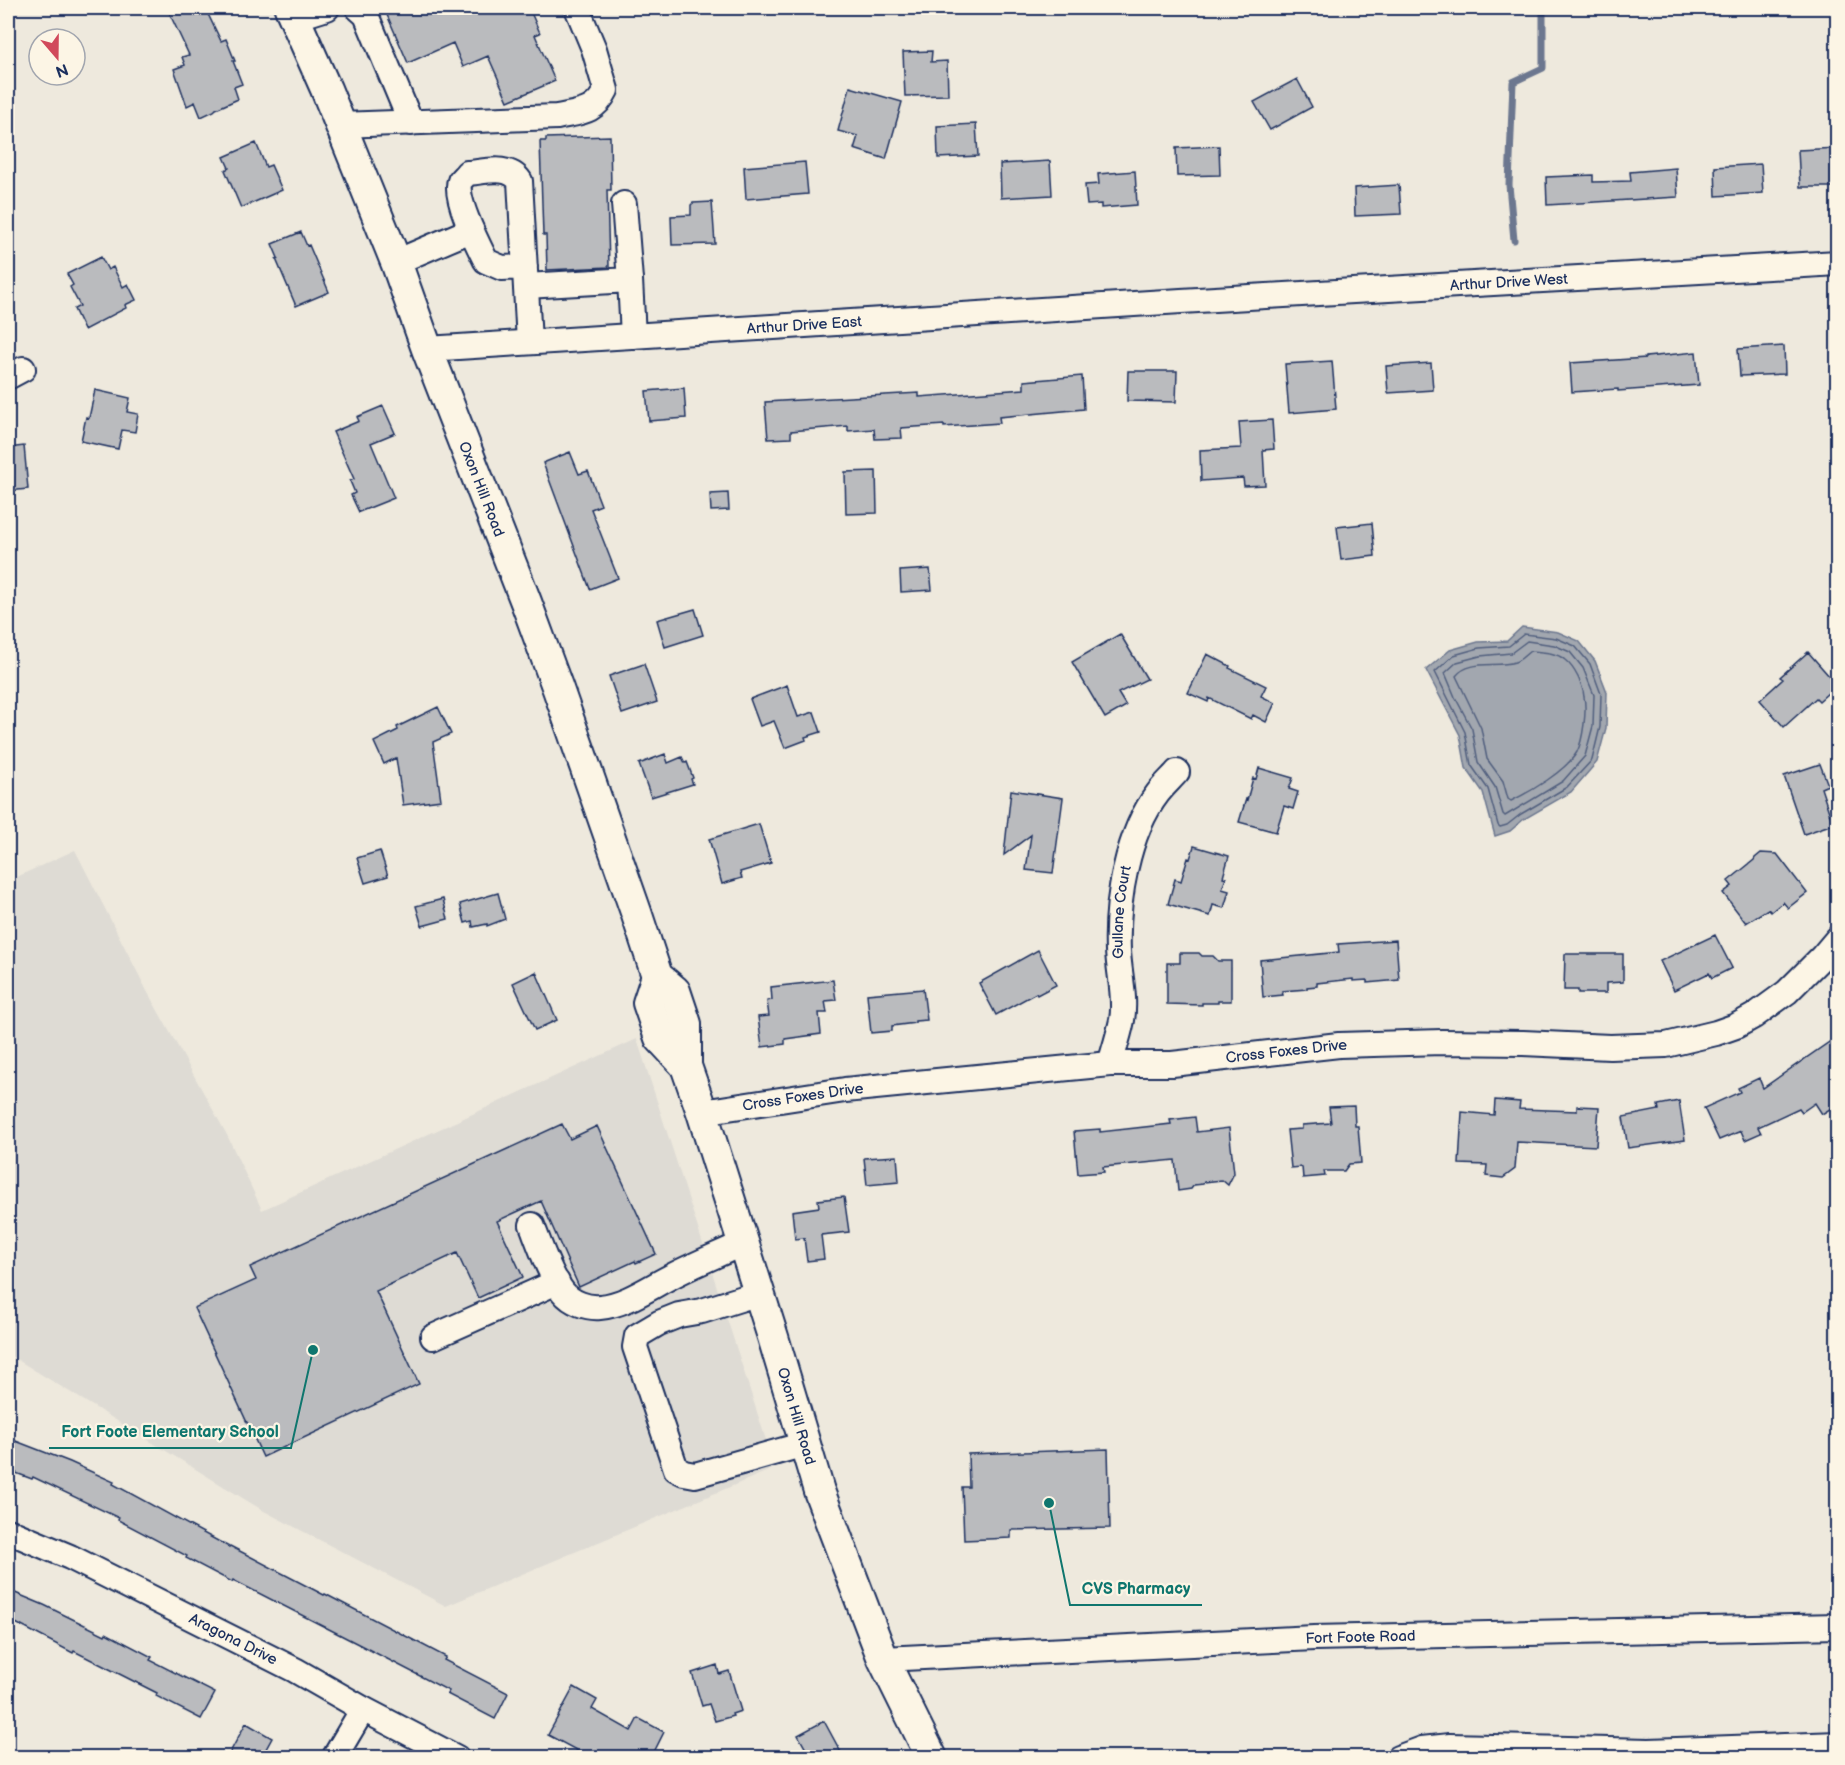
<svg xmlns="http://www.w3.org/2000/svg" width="1845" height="1765" viewBox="0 0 1845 1765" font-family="'Balsamiq Sans',sans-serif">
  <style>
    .built { fill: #dedbd4 }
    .water { fill: #a2a7af; stroke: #6c778f; stroke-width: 1.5 }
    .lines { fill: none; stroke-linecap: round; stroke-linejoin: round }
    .shore { stroke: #515f7e; stroke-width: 1.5 }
    .stream { stroke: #6c778f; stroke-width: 7 }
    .building { fill: #babbbe; stroke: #1b2f5e; stroke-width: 1.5 }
    .minor-casing { stroke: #1b2f5e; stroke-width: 28 }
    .major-casing { stroke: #1b2f5e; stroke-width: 34 }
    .minor { stroke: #fcf5e5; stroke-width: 24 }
    .major { stroke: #fcf5e5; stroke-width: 30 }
    .labels { text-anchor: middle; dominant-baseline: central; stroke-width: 4.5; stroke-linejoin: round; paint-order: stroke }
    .street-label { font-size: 15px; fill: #1b2f5e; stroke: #fcf5e5 }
    .leader { fill: none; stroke: #0f766e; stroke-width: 2 }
    .callout-dot { fill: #0f766e; stroke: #fcf5e5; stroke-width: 2 }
    .callout-label { font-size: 16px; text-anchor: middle; font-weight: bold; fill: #0f766e; stroke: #fcf5e5; stroke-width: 4.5; stroke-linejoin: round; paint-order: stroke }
  </style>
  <rect width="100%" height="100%" fill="#eee9dd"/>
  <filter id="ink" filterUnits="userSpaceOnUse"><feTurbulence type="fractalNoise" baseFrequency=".0167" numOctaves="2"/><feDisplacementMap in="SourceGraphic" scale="12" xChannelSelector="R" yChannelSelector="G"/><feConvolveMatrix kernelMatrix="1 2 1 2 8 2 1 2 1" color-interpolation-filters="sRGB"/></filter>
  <g filter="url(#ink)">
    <path class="built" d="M 75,850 L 147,991 L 227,1135 L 262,1210 L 637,1039 L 775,1468 L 446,1606 L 264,1511 L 8,1354 L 8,881 Z"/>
    <path class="water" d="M 1522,627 L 1558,632 L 1579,641 L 1595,661 L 1607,692 L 1606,728 L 1597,762 L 1571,792 L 1524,819 L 1510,831 L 1495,836 L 1483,792 L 1466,768 L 1460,735 L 1426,670 L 1450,650 L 1478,642 L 1507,641 Z"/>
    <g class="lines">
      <path class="shore" d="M 1524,634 L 1556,638 L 1575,646 L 1590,664 L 1601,694 L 1600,727 L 1592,760 L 1567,787 L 1521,814 L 1507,825 L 1500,827 L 1498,825 L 1488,789 L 1471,765 L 1465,732 L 1435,672 L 1454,655 L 1479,648 L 1509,646 Z
        M 1527,641 L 1554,645 L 1570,652 L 1583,668 L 1594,695 L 1593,726 L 1585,756 L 1563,781 L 1505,816 L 1503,814 L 1495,787 L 1478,762 L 1472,729 L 1455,697 L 1445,673 L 1457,662 L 1480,656 L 1511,653 Z
        M 1530,651 C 1542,652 1556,652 1565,660 C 1575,668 1583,685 1584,697 C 1587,710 1583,740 1577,752 C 1566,771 1530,792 1511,801 L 1508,799 L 1503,781 L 1487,759 L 1481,728 L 1456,676 C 1469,659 1496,668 1515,662 C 1521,660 1525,655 1530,651 Z"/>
      <path class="stream" d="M 1514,240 L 1509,185 L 1513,82 L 1543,68 L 1543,8"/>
    </g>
    <path class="building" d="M 167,8 L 205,8 L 221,41 L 226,39 L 235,61 L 233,61 L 242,84 L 234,87 L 238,99 L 216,109 L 214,111 L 201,117 L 195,102 L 187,106 L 174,69 L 185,65 L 182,57 L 189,55 Z
      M 384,8 L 529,8 L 540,33 L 535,35 L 555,81 L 508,101 L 488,56 L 463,67 L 453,43 L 408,63 Z
      M 932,51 L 931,62 L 947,61 L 948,95 L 905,96 L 903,52 Z
      M 1297,79 L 1312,107 L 1270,130 L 1254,102 Z
      M 850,87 L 902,102 L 886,159 L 854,149 L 858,136 L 838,131 Z
      M 976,124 L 978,156 L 938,158 L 937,126 Z
      M 610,136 L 611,190 L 607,190 L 609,267 L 547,270 L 546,235 L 543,235 L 540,141 L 546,141 L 546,138 Z
      M 256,143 L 266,167 L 271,165 L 282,190 L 241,208 L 225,170 L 229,168 L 224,157 Z
      M 1219,146 L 1220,175 L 1177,176 L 1176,148 Z
      M 1838,148 L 1838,187 L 1800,187 L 1798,150 Z
      M 1050,161 L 1052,195 L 1001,198 L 1000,164 Z
      M 805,162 L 808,194 L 746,199 L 744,167 Z
      M 1761,164 L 1763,193 L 1716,196 L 1715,167 Z
      M 1676,168 L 1678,197 L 1547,205 L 1546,177 L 1593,175 L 1593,182 L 1631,181 L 1630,172 Z
      M 1135,171 L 1137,205 L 1101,208 L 1101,204 L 1087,205 L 1085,185 L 1099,184 L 1098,174 Z
      M 1399,185 L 1401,214 L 1355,216 L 1354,188 Z
      M 712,202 L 715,244 L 672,245 L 671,216 L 691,215 L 691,205 L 693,203 Z
      M 301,232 L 307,246 L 309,245 L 329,292 L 296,306 L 276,259 L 278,258 L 272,244 Z
      M 101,257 L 108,270 L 113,267 L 123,287 L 128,284 L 136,300 L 125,305 L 126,308 L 84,330 L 74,309 L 80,306 L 70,287 L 73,285 L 67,274 Z
      M 1784,346 L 1785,374 L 1740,376 L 1738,349 Z
      M 1696,352 L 1699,385 L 1618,391 L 1618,389 L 1572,392 L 1570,363 L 1646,358 L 1646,357 Z
      M 1332,361 L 1336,409 L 1289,413 L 1285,364 Z
      M 1431,363 L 1433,390 L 1388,393 L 1386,366 Z
      M 1128,371 L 1177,371 L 1176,402 L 1127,401 Z
      M 1082,376 L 1084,409 L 999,417 L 1000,423 L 944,427 L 944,425 L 901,428 L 902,438 L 875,439 L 874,429 L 848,431 L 848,426 L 791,431 L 791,438 L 768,439 L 765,402 L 919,393 L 919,397 L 1024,389 L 1024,381 Z
      M 684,388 L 686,418 L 649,421 L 646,391 Z
      M 95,390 L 130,398 L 127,412 L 138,414 L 135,432 L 122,430 L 118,449 L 81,441 L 86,417 L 89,418 Z
      M 383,406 L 395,433 L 371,443 L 394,498 L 359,512 L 351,495 L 355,493 L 350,481 L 354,479 L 333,432 L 359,421 L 357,417 Z
      M 1272,420 L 1274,449 L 1263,450 L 1265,485 L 1244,486 L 1243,478 L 1201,481 L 1200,450 L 1241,448 L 1239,422 Z
      M 24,446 L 28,489 L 8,491 L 8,448 Z
      M 570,452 L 579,474 L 588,471 L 601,505 L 591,509 L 618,578 L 590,589 L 543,463 Z
      M 876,471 L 877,513 L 846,514 L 845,472 Z
      M 728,493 L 729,510 L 711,511 L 710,494 Z
      M 1372,523 L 1375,556 L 1341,560 L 1337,527 Z
      M 930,569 L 932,590 L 901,592 L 900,571 Z
      M 695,609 L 703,635 L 665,647 L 657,620 Z
      M 1120,634 L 1147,679 L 1118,693 L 1126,706 L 1105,718 L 1072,662 Z
      M 1808,652 L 1837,685 L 1819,701 L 1816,698 L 1784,727 L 1760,700 L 1783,679 L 1780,677 Z
      M 1207,654 L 1230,666 L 1229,668 L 1266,686 L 1261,696 L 1275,703 L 1266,722 L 1253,715 L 1251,719 L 1209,698 L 1208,702 L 1188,693 Z
      M 644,664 L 657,702 L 622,714 L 609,676 Z
      M 787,685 L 798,717 L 814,712 L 821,732 L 805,737 L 806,740 L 785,748 L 774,721 L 760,726 L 750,699 Z
      M 438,707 L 451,734 L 433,742 L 441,800 L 403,805 L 396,758 L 384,764 L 374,742 L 398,730 L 397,727 Z
      M 665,754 L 668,763 L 682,757 L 685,763 L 687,762 L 693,778 L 691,779 L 693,784 L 651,797 L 639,764 Z
      M 1820,764 L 1828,785 L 1821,788 L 1833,824 L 1804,834 L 1784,776 Z
      M 1259,768 L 1293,778 L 1289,789 L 1298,792 L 1293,809 L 1284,806 L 1276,832 L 1239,822 L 1246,799 L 1247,800 L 1253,778 L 1256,779 Z
      M 1011,790 L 1063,798 L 1053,873 L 1026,870 L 1031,835 L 1004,855 Z
      M 759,824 L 771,863 L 740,872 L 742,878 L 722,884 L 709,839 Z
      M 1194,846 L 1229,856 L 1223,877 L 1226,878 L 1222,889 L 1229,891 L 1224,908 L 1213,905 L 1210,916 L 1168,904 L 1175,879 L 1181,881 L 1188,858 L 1190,859 Z
      M 380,851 L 388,876 L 365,883 L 357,858 Z
      M 1761,853 L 1777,854 L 1807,893 L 1788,908 L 1783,902 L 1771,912 L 1768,909 L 1746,923 L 1723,893 L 1732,886 L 1728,881 L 1754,860 L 1755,858 Z
      M 498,893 L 505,919 L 487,926 L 487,924 L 473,927 L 472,921 L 465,923 L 460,904 Z
      M 443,899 L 448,919 L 422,926 L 416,906 Z
      M 1715,935 L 1732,968 L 1712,978 L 1709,973 L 1674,990 L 1660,961 Z
      M 1396,940 L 1399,980 L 1367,983 L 1367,980 L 1353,981 L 1353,979 L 1317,983 L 1317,986 L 1307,987 L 1307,989 L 1282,991 L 1283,995 L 1263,997 L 1260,960 L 1339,952 L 1338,944 Z
      M 1038,950 L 1056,985 L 1037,995 L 1036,993 L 996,1015 L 979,983 Z
      M 1180,953 L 1199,953 L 1202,956 L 1213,956 L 1218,961 L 1231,961 L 1231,1001 L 1218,1001 L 1218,1003 L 1202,1003 L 1202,1005 L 1167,1004 L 1167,963 L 1180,963 Z
      M 1565,954 L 1623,954 L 1623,982 L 1606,983 L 1606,993 L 1578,993 L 1578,990 L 1564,990 Z
      M 536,972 L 557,1020 L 535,1030 L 513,983 Z
      M 833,980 L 836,1000 L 825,1001 L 827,1013 L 819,1013 L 821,1034 L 785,1039 L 785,1044 L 762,1047 L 758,1017 L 769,1016 L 767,1001 L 772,1000 L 771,987 Z
      M 923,989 L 927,1020 L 915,1021 L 915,1023 L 892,1026 L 892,1031 L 871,1033 L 867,994 Z
      M 1838,1036 L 1838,1104 L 1822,1114 L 1815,1103 L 1802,1112 L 1799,1108 L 1758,1127 L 1761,1133 L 1745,1140 L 1741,1131 L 1719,1140 L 1704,1108 L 1740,1092 L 1738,1088 L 1759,1078 L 1763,1088 Z
      M 1495,1100 L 1520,1102 L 1519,1109 L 1577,1111 L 1577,1106 L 1599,1107 L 1596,1146 L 1517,1142 L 1515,1169 L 1503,1178 L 1486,1176 L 1487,1165 L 1459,1164 L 1462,1112 L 1494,1115 Z
      M 1679,1101 L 1685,1140 L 1628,1148 L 1623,1117 L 1659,1110 L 1658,1105 Z
      M 1354,1106 L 1355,1126 L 1358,1126 L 1361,1163 L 1349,1164 L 1344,1171 L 1324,1171 L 1325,1176 L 1303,1178 L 1302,1167 L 1291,1168 L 1287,1130 L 1302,1129 L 1302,1125 L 1331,1123 L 1329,1107 Z
      M 1195,1117 L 1197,1132 L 1229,1128 L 1234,1173 L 1228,1185 L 1222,1180 L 1204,1182 L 1203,1184 L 1194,1185 L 1191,1189 L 1178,1191 L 1175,1160 L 1103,1167 L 1104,1172 L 1078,1174 L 1074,1131 L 1100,1129 L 1100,1132 L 1171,1124 L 1170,1120 Z
      M 562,1124 L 570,1139 L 597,1126 L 656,1254 L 636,1263 L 635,1261 L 579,1287 L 541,1201 L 497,1221 L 523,1277 L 478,1298 L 457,1253 L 376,1291 L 419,1384 L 263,1457 L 194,1308 L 256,1280 L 250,1267 Z
      M 897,1156 L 899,1182 L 867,1185 L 864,1158 Z
      M 844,1197 L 849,1232 L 821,1235 L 824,1259 L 807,1261 L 804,1238 L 795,1239 L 792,1211 L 819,1207 L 818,1200 Z
      M 8,1438 L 70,1462 L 114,1482 L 113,1484 L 229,1547 L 230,1546 L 324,1595 L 325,1594 L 446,1657 L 444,1660 L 508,1693 L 495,1719 L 447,1694 L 449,1691 L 366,1648 L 233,1580 L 232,1582 L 186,1558 L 187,1556 L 118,1520 L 119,1518 L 33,1477 L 32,1479 L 8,1470 Z
      M 1108,1449 L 1110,1528 L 1011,1530 L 1011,1538 L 964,1540 L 962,1487 L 969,1487 L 968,1454 Z
      M 8,1590 L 44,1605 L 105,1635 L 106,1633 L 152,1657 L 150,1660 L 215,1693 L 201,1719 L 156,1696 L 157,1693 L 74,1651 L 73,1653 L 8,1619 Z
      M 717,1665 L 719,1674 L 729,1671 L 741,1711 L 732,1714 L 733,1716 L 715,1721 L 709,1704 L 702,1706 L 692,1673 Z
      M 574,1687 L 597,1700 L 592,1709 L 631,1731 L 638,1718 L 664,1732 L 651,1758 L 591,1758 L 548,1735 Z
      M 824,1721 L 844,1758 L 811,1758 L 798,1735 Z
      M 246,1723 L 272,1738 L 261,1758 L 227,1758 Z"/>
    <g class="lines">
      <defs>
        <g id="minor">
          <path d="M 358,8 L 366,15 L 411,123"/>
          <path d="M 295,18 L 327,8"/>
          <path d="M 340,125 L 557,117 C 580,112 595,113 606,90 L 594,49 L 577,8"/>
          <path d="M 624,204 L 630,280"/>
          <path d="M 396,262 L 471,230"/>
          <path d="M 525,267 L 502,268 L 486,261 C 478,245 453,196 460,181 C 462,178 465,176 467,173 C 484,172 509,164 520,181 L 529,342"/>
          <path d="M 526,286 L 630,280 L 633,336"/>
          <path id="s1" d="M 427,349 L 1181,301 L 1838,263"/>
          <path d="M 8,377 L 23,369"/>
          <path id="s2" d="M 1110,1064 C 1114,1050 1119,1035 1122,1020 C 1126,998 1119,973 1118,951 C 1116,901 1127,833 1158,793 C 1164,785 1171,779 1177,772"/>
          <path id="s3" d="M 702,1112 L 845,1090 L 1110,1064 L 1172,1064 L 1339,1045 L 1442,1042 L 1523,1043 L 1610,1047 L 1666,1045 L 1716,1033 L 1736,1026 L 1754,1016 L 1787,992 L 1822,957 L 1838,938"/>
          <path d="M 532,1225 C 539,1243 551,1278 563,1292 C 572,1303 587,1308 600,1307 C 625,1305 650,1287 672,1276 C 695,1264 720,1254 743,1243"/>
          <path d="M 759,1293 L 702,1311 L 679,1315 L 659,1323 L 637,1336 L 635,1347 L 676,1469 L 684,1473 L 695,1475 L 805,1444"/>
          <path d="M 433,1337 L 557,1282"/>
          <path id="s4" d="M 8,1531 L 70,1557 L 295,1670 L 363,1709 L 457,1758"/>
          <path id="s5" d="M 883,1659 L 1314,1638 L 1838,1626"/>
          <path d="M 334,1758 L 363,1709"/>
          <path d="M 1398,1758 L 1422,1749 L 1450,1746 L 1649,1751 L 1838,1744"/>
        </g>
        <g id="major">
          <path id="s6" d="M 290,8 L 326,89 L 396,262 L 427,349 L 526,602 L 558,689 L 636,912 L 657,976 L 675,991 L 686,1024 L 686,1066 L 702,1112 L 773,1337 L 819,1491 L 883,1659 L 932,1758"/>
          <path d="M 657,976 L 648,1003 L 660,1038 L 686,1066"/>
        </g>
      </defs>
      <use href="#minor" class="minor-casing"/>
      <use href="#major" class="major-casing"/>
      <use href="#minor" class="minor"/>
      <use href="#major" class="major"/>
    </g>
  </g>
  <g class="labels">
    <g class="street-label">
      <text stroke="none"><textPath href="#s1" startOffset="1084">Arthur Drive West</textPath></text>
      <text stroke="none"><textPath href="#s1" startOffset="378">Arthur Drive East</textPath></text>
      <text stroke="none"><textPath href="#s6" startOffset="518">Oxon Hill Road</textPath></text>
      <text stroke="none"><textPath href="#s2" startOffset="154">Gullane Court</textPath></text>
      <text stroke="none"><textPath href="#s3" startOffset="588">Cross Foxes Drive</textPath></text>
      <text stroke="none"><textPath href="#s3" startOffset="102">Cross Foxes Drive</textPath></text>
      <text stroke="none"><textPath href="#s6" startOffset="1503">Oxon Hill Road</textPath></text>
      <text stroke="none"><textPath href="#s5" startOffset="478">Fort Foote Road</textPath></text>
      <text stroke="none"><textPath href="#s4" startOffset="250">Aragona Drive</textPath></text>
    </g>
  </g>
  <path class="leader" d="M313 1350L291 1448H49M1049 1503L1070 1605H1202"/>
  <g class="callout-dot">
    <circle cx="313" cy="1350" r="6"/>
    <circle cx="1049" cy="1503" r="6"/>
  </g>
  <g class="callout-label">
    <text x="170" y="1437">Fort Foote Elementary School</text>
    <text x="1136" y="1594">CVS Pharmacy</text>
  </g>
  <rect width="1845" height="1765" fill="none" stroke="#fcf5e5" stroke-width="30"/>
  <rect x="15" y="15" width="1815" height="1735" fill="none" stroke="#1b2f5e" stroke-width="2" filter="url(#ink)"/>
  <g transform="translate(57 57) rotate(160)"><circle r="28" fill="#fcf5e5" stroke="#a2a6af" stroke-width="1.5"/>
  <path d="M0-4.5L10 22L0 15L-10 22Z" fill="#d1495b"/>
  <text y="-9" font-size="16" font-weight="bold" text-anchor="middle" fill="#1b2f5e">N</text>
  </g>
</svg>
